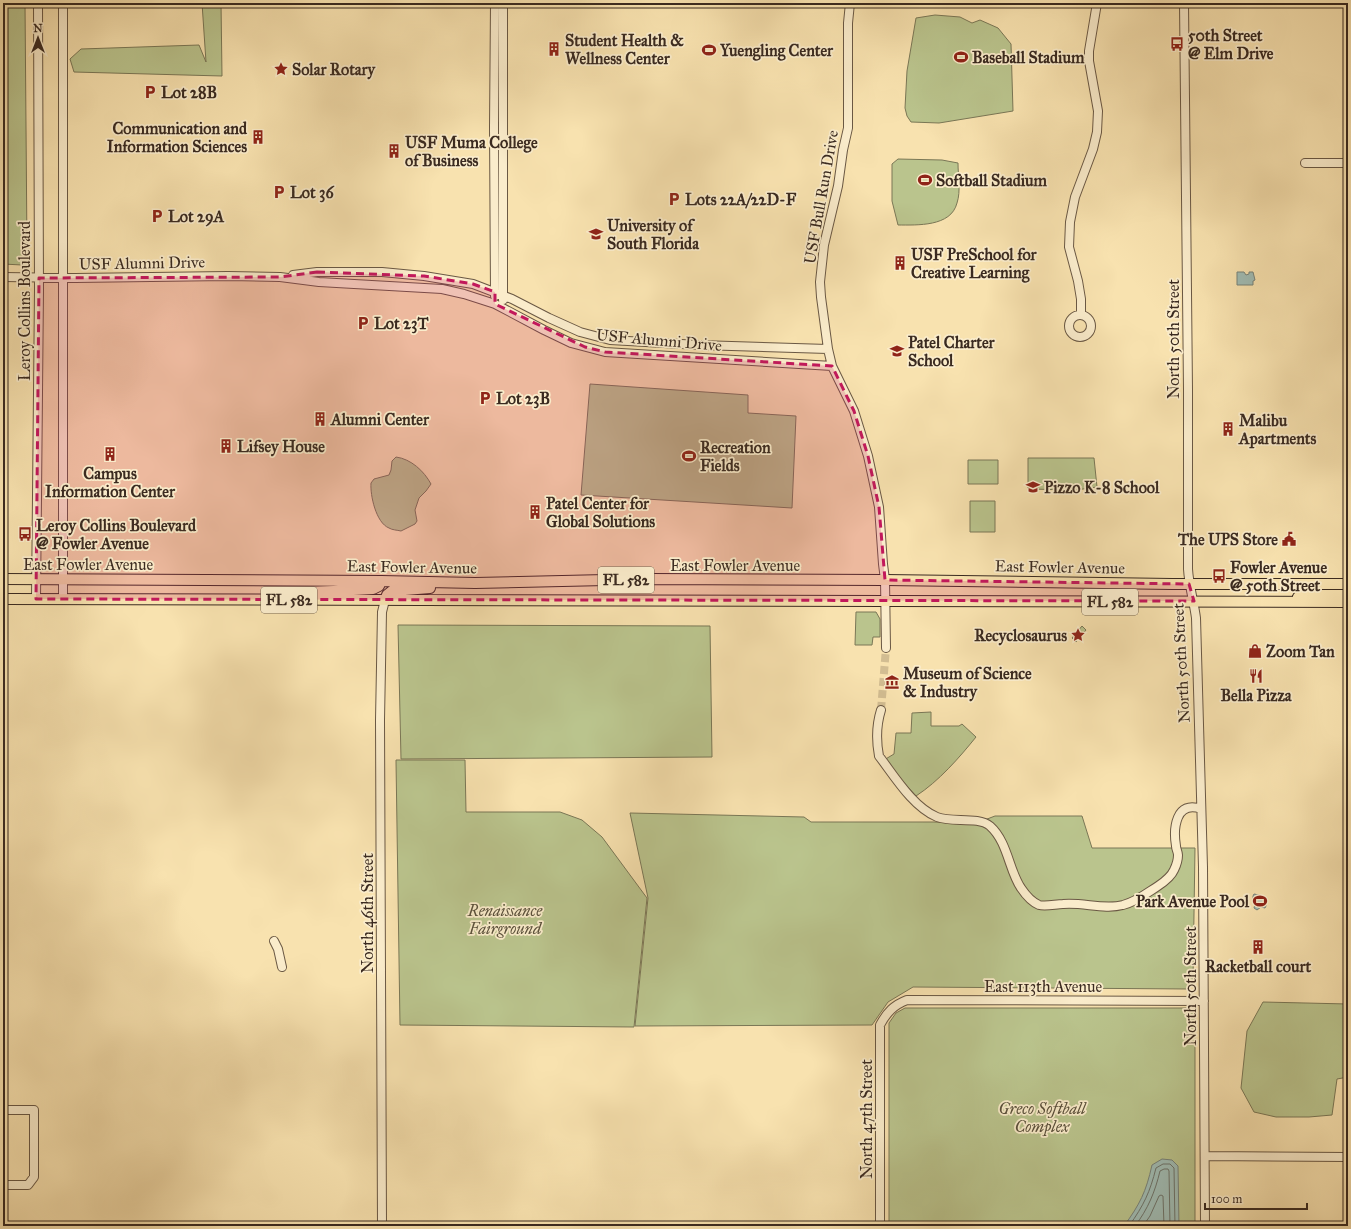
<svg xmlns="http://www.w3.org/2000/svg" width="1351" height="1229" viewBox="0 0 1351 1229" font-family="'IM FELL Great Primer',serif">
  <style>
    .green { fill: #bac48d; stroke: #7a7756 }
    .water { fill: #a0bcb4; stroke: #778279 }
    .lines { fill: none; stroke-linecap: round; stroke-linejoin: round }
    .shore { stroke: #6d736a; stroke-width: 1 }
    .minor-tunnel { stroke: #d2bd92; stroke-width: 8; stroke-dasharray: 8 4; stroke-linecap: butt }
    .minor-casing { stroke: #6a5844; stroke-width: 10 }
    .major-casing { stroke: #3a2a20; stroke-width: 12 }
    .minor { stroke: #faeccb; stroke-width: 8 }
    .major { stroke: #f8e2af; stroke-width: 10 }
    .marked { fill: #c2185b; fill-opacity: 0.2; stroke: #c2185b; stroke-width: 3; stroke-dasharray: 8 5; stroke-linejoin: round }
    .labels { text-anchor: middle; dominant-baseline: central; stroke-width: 3.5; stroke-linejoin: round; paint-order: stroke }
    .shield { fill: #faeccb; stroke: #746453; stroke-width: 1 }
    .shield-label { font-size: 15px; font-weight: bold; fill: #3a2a20 }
    .poi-label { font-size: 16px; font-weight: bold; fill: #3a2a20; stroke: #faeccb; text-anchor: start }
    .street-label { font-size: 16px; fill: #3a2a20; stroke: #faeccb }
    .park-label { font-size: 16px; font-style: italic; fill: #5a503b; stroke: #faeccb }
  </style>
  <rect width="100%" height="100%" fill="#f8e2af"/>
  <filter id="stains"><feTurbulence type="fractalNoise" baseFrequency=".005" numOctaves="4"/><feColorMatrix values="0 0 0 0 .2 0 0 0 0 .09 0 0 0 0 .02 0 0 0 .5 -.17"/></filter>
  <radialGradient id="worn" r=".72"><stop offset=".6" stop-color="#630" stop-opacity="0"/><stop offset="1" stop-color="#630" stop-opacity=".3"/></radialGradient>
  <path class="green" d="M 3,3 L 25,3 L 27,251 L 22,257 L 22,265 L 3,264 Z
    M 202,3 L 221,3 L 222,76 L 74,72 L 70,59 L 81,49 L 199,45 L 206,62 Z
    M 935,15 L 960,17 L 972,23 L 980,20 L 998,28 L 1011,44 L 1013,111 L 939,123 L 911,122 L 907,116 L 905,108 L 907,71 L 916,18 Z
    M 898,159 L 942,160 L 958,163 C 958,176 961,191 957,203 C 951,227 917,225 898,225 L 892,201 L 892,164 Z
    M 590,384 L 748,395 L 748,413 L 796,416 L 792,508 L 581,495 Z
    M 396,457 C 411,459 424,471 431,484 L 426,491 L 419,498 L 415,510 L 417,521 L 415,524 L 401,531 C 397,530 392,530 389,528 C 376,523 370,495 371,483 L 374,479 L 389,475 L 391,470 L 392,461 Z
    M 1028,458 L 1094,458 L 1097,487 L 1076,490 L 1028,489 Z
    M 968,460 L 998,460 L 998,484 L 968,484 Z
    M 970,501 L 995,501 L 995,532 L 970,532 Z
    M 856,612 L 876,612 L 880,619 L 880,637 L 873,637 L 872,645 L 855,645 Z
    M 398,625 L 710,626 L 712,757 L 401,759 Z
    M 1082,626 L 1086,630 L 1076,642 L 1072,638 Z
    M 931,712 L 931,726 L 959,726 L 962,724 L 976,737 C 959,758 939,781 916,796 L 884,760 L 894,754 L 896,733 L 911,733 L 912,713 Z
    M 396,760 L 465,760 L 466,812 L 560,812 L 582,820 L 602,837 L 647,898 L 634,1027 L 400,1025 Z
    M 630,813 L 804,817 L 811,822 L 934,822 L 974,824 L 995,816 L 1082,816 L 1092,848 L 1195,848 L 1193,979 L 1189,989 L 913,987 L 888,1002 L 872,1025 L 635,1026 L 648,898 Z
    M 1263,1002 L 1348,1004 L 1348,1077 L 1337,1079 L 1332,1115 L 1309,1117 L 1276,1117 L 1254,1112 L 1241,1088 L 1247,1031 Z
    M 905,1008 L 1195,1008 L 1195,1226 L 889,1226 L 889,1023 L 896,1013 Z"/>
  <path class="water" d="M 1237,272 L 1244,272 L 1246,275 L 1249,274 L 1249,272 L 1253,272 L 1255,280 L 1253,281 L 1253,285 L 1237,285 Z
    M 1254,894 L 1264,896 L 1265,898 L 1263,900 L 1266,904 L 1266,906 L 1265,908 L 1261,907 L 1257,910 L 1254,908 L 1255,904 L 1257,902 L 1257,901 L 1253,900 L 1253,896 Z
    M 1162,1159 L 1172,1160 L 1178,1166 L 1179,1226 L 1124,1226 C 1140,1204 1146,1192 1152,1165 Z"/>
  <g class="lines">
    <path class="shore" d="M 1129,1226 C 1144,1205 1150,1192 1156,1168 L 1163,1164 L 1170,1164 L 1174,1168 L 1175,1226
      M 1135,1226 C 1148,1209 1155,1192 1160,1171 L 1164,1169 L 1168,1169 L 1169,1171 L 1170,1226
      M 1143,1226 L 1150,1216 L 1159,1196 L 1161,1195 L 1163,1196 L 1164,1226"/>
    <path class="minor-tunnel" d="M 881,710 L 886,648"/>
    <defs>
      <path id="minor" d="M 63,3 L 63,599
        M 503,3 L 503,300
        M 850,3 L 848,23 L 848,128 L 843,150 L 838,186 L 824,245 L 820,282 L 821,297 L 828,349 L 832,366 L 854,411 L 868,456 L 879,507 L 883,564 L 885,580 L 886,648
        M 1184,3 L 1188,389 L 1188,569 C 1189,586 1194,602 1196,618 L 1203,867 L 1205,1226
        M 1305,163 L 1348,163
        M 293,275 L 317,272 L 382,272 L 424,276 L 473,284 L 512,299 L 549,318 L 580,332 L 610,340 L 699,345 L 828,349
        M 3,277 L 75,278 L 228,276 L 280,277 L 319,282 L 442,289 L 464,294 L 495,304 L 544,330 L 571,343 L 605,352 L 832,366
        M 495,296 L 494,127 L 495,3
        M 1081,315 L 1081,299 L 1078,281 L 1069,247 L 1070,222 L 1075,197 L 1093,149 L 1097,132 L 1098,111 L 1089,61 L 1089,51 L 1097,3
        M1069 326a11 11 0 1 1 22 0a11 11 0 1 1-22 0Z
        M 36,599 L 39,289 L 38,3
        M 881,710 C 876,726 876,740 879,756 C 895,777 913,807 937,817 C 952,823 978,816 990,826 C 1008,842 1009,871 1021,888 C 1025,894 1032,902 1039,905 C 1046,907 1056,904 1063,904 C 1083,902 1104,910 1123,905 C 1136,902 1147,893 1158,886 C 1164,882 1171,877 1174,870 C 1176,866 1178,859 1178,855 C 1178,852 1176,849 1176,846 C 1173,828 1176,800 1201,809
        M 274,941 L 278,949 L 282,967
        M 3,1110 L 34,1110 L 34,1177 L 28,1185 L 3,1185
        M 1205,1156 L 1348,1157
        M 382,1226 L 380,720 L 382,612 L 385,600
        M 880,1226 L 880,1025 C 887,1012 894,1005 907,1000 L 1204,1001"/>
      <path id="major" d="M 3,579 L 381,581 L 475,583 L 649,579 L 885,580 L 1172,584 L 1348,584
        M 285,595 L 294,593 L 373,589 L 379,586 L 381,581
        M 1298,597 L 1312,595 L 1348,595
        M 3,599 L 1348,602
        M 385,600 L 387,595 L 392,591 L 430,588"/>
    </defs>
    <use href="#minor" class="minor-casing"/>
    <use href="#major" class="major-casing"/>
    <use href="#minor" class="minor"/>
    <use href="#major" class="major"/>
  </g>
  <path class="marked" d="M 317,272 L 424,276 L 473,284 L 495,292 L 495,304 L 585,347 L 605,352 L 832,366 L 854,411 L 868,456 L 879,507 L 885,580 L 1189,584 L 1194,601 L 36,599 L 39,278 L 280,277 Z"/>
  <defs>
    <symbol id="bus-bare" viewBox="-9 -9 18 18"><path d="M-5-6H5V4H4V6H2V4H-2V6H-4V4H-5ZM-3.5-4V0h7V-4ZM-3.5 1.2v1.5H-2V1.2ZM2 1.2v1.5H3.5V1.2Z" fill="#8f2418" stroke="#faeccb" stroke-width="2.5" paint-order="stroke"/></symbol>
    <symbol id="building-bare" viewBox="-9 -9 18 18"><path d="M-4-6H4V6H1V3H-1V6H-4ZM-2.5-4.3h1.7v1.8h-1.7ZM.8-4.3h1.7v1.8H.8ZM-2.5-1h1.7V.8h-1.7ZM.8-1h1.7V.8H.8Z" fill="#8f2418" stroke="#faeccb" stroke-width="2.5" paint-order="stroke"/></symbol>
    <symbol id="stadium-bare" viewBox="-9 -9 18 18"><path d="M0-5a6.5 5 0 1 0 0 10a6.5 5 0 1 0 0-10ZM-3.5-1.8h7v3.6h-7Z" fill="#8f2418" stroke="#faeccb" stroke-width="2.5" paint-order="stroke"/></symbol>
    <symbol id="sight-bare" viewBox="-9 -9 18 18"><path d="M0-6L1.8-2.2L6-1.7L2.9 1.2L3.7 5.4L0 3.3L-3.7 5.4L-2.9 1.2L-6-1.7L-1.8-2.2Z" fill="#8f2418" stroke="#faeccb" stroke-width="2.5" paint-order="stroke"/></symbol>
    <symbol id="parking-bare" viewBox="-9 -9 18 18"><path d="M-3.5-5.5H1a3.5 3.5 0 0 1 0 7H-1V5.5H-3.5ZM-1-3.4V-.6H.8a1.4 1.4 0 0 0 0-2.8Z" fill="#8f2418" stroke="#faeccb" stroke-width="2.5" paint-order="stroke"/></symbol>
    <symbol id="university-bare" viewBox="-9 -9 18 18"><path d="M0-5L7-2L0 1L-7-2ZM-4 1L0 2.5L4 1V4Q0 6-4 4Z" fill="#8f2418" stroke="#faeccb" stroke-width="2.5" paint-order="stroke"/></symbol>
    <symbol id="school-bare" viewBox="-9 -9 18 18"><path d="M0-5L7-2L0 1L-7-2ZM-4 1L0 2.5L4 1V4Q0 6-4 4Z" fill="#8f2418" stroke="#faeccb" stroke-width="2.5" paint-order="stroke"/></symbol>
    <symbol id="civic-bare" viewBox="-9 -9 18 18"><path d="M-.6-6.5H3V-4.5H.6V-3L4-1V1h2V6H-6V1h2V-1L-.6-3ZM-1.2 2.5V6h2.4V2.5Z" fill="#8f2418" stroke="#faeccb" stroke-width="2.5" paint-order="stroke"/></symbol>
    <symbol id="shop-bare" viewBox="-9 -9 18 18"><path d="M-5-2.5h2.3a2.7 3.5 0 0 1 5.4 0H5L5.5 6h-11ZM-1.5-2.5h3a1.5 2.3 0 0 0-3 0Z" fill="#8f2418" stroke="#faeccb" stroke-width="2.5" paint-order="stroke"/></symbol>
    <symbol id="restaurant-bare" viewBox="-9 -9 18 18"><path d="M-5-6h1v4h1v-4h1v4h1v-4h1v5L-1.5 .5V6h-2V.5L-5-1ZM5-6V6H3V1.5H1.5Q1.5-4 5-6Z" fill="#8f2418" stroke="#faeccb" stroke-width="2.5" paint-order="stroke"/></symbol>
    <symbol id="museum-bare" viewBox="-9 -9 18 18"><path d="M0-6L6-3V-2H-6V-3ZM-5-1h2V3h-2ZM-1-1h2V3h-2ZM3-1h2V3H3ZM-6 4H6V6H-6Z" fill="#8f2418" stroke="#faeccb" stroke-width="2.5" paint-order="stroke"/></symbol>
  </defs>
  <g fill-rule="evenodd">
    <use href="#bus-bare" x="1167" y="34" width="20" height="20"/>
    <use href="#building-bare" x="544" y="39" width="20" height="20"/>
    <use href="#stadium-bare" x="699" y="40" width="20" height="20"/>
    <use href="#stadium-bare" x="951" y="47" width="20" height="20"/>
    <use href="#sight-bare" x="271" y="59" width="20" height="20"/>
    <use href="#parking-bare" x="140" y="82" width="20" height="20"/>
    <use href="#building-bare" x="248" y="127" width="20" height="20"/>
    <use href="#building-bare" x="384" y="141" width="20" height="20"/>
    <use href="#stadium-bare" x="915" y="170" width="20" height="20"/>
    <use href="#parking-bare" x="269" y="182" width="20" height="20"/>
    <use href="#parking-bare" x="664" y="189" width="20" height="20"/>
    <use href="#parking-bare" x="147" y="206" width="20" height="20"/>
    <use href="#university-bare" x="586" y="224" width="20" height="20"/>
    <use href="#building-bare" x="890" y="253" width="20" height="20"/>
    <use href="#parking-bare" x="353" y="313" width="20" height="20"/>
    <use href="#school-bare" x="887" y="341" width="20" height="20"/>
    <use href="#parking-bare" x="475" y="388" width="20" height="20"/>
    <use href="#building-bare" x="310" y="409" width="20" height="20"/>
    <use href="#building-bare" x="1218" y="419" width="20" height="20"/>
    <use href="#building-bare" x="216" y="436" width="20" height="20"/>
    <use href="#building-bare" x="100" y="444" width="20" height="20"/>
    <use href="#stadium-bare" x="679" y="446" width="20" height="20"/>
    <use href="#school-bare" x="1023" y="477" width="20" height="20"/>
    <use href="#building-bare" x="525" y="502" width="20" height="20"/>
    <use href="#bus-bare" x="15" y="524" width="20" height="20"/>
    <use href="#civic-bare" x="1279" y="529" width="20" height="20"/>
    <use href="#bus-bare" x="1209" y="566" width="20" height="20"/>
    <use href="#sight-bare" x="1068" y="625" width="20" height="20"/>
    <use href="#shop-bare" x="1245" y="641" width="20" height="20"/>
    <use href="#restaurant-bare" x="1246" y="666" width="20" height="20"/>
    <use href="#museum-bare" x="882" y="672" width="20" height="20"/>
    <use href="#stadium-bare" x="1250" y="891" width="20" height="20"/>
    <use href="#building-bare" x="1248" y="937" width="20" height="20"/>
  </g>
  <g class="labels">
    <g class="shield">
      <rect x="598" y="567" width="56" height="26" rx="3"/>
      <rect x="261" y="587" width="56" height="26" rx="3"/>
      <rect x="1082" y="589" width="56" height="26" rx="3"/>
    </g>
    <g class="shield-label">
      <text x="626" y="580">FL 582</text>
      <text x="289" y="600">FL 582</text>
      <text x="1110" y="602">FL 582</text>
    </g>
    <g class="poi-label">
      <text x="1188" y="35">50th Street<tspan x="1188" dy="18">@ Elm Drive</tspan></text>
      <text x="565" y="40">Student Health &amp;<tspan x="565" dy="18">Wellness Center</tspan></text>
      <text x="720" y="50">Yuengling Center</text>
      <text x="972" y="57">Baseball Stadium</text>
      <text x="292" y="69">Solar Rotary</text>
      <text x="161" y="92">Lot 28B</text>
      <text x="247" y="128" text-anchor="end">Communication and<tspan x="247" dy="18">Information Sciences</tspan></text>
      <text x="405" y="142">USF Muma College<tspan x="405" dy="18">of Business</tspan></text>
      <text x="936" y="180">Softball Stadium</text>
      <text x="290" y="192">Lot 36</text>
      <text x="685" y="199">Lots 22A/22D-F</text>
      <text x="168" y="216">Lot 29A</text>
      <text x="607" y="225">University of<tspan x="607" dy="18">South Florida</tspan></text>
      <text x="911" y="254">USF PreSchool for<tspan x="911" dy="18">Creative Learning</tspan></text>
      <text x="374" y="323">Lot 23T</text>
      <text x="908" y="342">Patel Charter<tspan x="908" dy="18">School</tspan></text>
      <text x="496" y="398">Lot 23B</text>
      <text x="331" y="419">Alumni Center</text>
      <text x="1239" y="420">Malibu<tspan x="1239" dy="18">Apartments</tspan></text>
      <text x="237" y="446">Lifsey House</text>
      <text x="700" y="447">Recreation<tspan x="700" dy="18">Fields</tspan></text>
      <text x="110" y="473" text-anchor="middle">Campus<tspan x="110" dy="18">Information Center</tspan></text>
      <text x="1044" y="487">Pizzo K-8 School</text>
      <text x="546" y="503">Patel Center for<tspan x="546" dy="18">Global Solutions</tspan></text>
      <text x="36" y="525">Leroy Collins Boulevard<tspan x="36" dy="18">@ Fowler Avenue</tspan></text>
      <text x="1278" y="539" text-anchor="end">The UPS Store</text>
      <text x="1230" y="567">Fowler Avenue<tspan x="1230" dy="18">@ 50th Street</tspan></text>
      <text x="1067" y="635" text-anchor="end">Recyclosaurus</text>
      <text x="1266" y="651">Zoom Tan</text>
      <text x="903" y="673">Museum of Science<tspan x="903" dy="18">&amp; Industry</tspan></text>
      <text x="1256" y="695" text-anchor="middle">Bella Pizza</text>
      <text x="1249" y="901" text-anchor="end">Park Avenue Pool</text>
      <text x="1258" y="966" text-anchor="middle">Racketball court</text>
    </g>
    <g class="street-label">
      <text transform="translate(821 197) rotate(-80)">USF Bull Run Drive</text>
      <text transform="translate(142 263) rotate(-1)">USF Alumni Drive</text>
      <text transform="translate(24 301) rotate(-90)">Leroy Collins Boulevard</text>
      <text transform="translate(1173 339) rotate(-90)">North 50th Street</text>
      <text transform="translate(659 340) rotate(5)">USF Alumni Drive</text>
      <text x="88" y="564">East Fowler Avenue</text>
      <text x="735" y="565">East Fowler Avenue</text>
      <text transform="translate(412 567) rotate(1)">East Fowler Avenue</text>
      <text transform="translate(1060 567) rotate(1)">East Fowler Avenue</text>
      <text transform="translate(1181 663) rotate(-93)">North 50th Street</text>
      <text transform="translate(367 913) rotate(-90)">North 46th Street</text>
      <text x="1043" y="986">East 113th Avenue</text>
      <text transform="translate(1190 986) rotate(-90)">North 50th Street</text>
      <text transform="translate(866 1119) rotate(-90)">North 47th Street</text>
    </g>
    <g class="park-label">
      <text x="505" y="910">Renaissance<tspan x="505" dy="18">Fairground</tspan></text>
      <text x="1042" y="1108">Greco Softball<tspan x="1042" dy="18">Complex</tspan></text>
    </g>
  </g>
  <rect width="1351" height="1229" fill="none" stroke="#f8e2af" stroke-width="16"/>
  <rect x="4" y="4" width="1343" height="1221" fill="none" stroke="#3a2a20" stroke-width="2"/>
  <rect x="8" y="8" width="1335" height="1213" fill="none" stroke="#3a2a20"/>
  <g transform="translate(38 38)" stroke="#faeccb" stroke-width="3" paint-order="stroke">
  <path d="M0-3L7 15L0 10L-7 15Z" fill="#3a2a20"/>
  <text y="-6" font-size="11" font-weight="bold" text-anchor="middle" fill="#3a2a20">N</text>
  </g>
  <path d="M1205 1203v6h102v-6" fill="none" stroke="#3a2a20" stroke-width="2"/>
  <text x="1211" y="1203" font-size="12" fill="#3a2a20" stroke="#faeccb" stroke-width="3" paint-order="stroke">100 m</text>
  <rect width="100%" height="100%" filter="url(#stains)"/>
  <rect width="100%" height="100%" fill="url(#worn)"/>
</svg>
